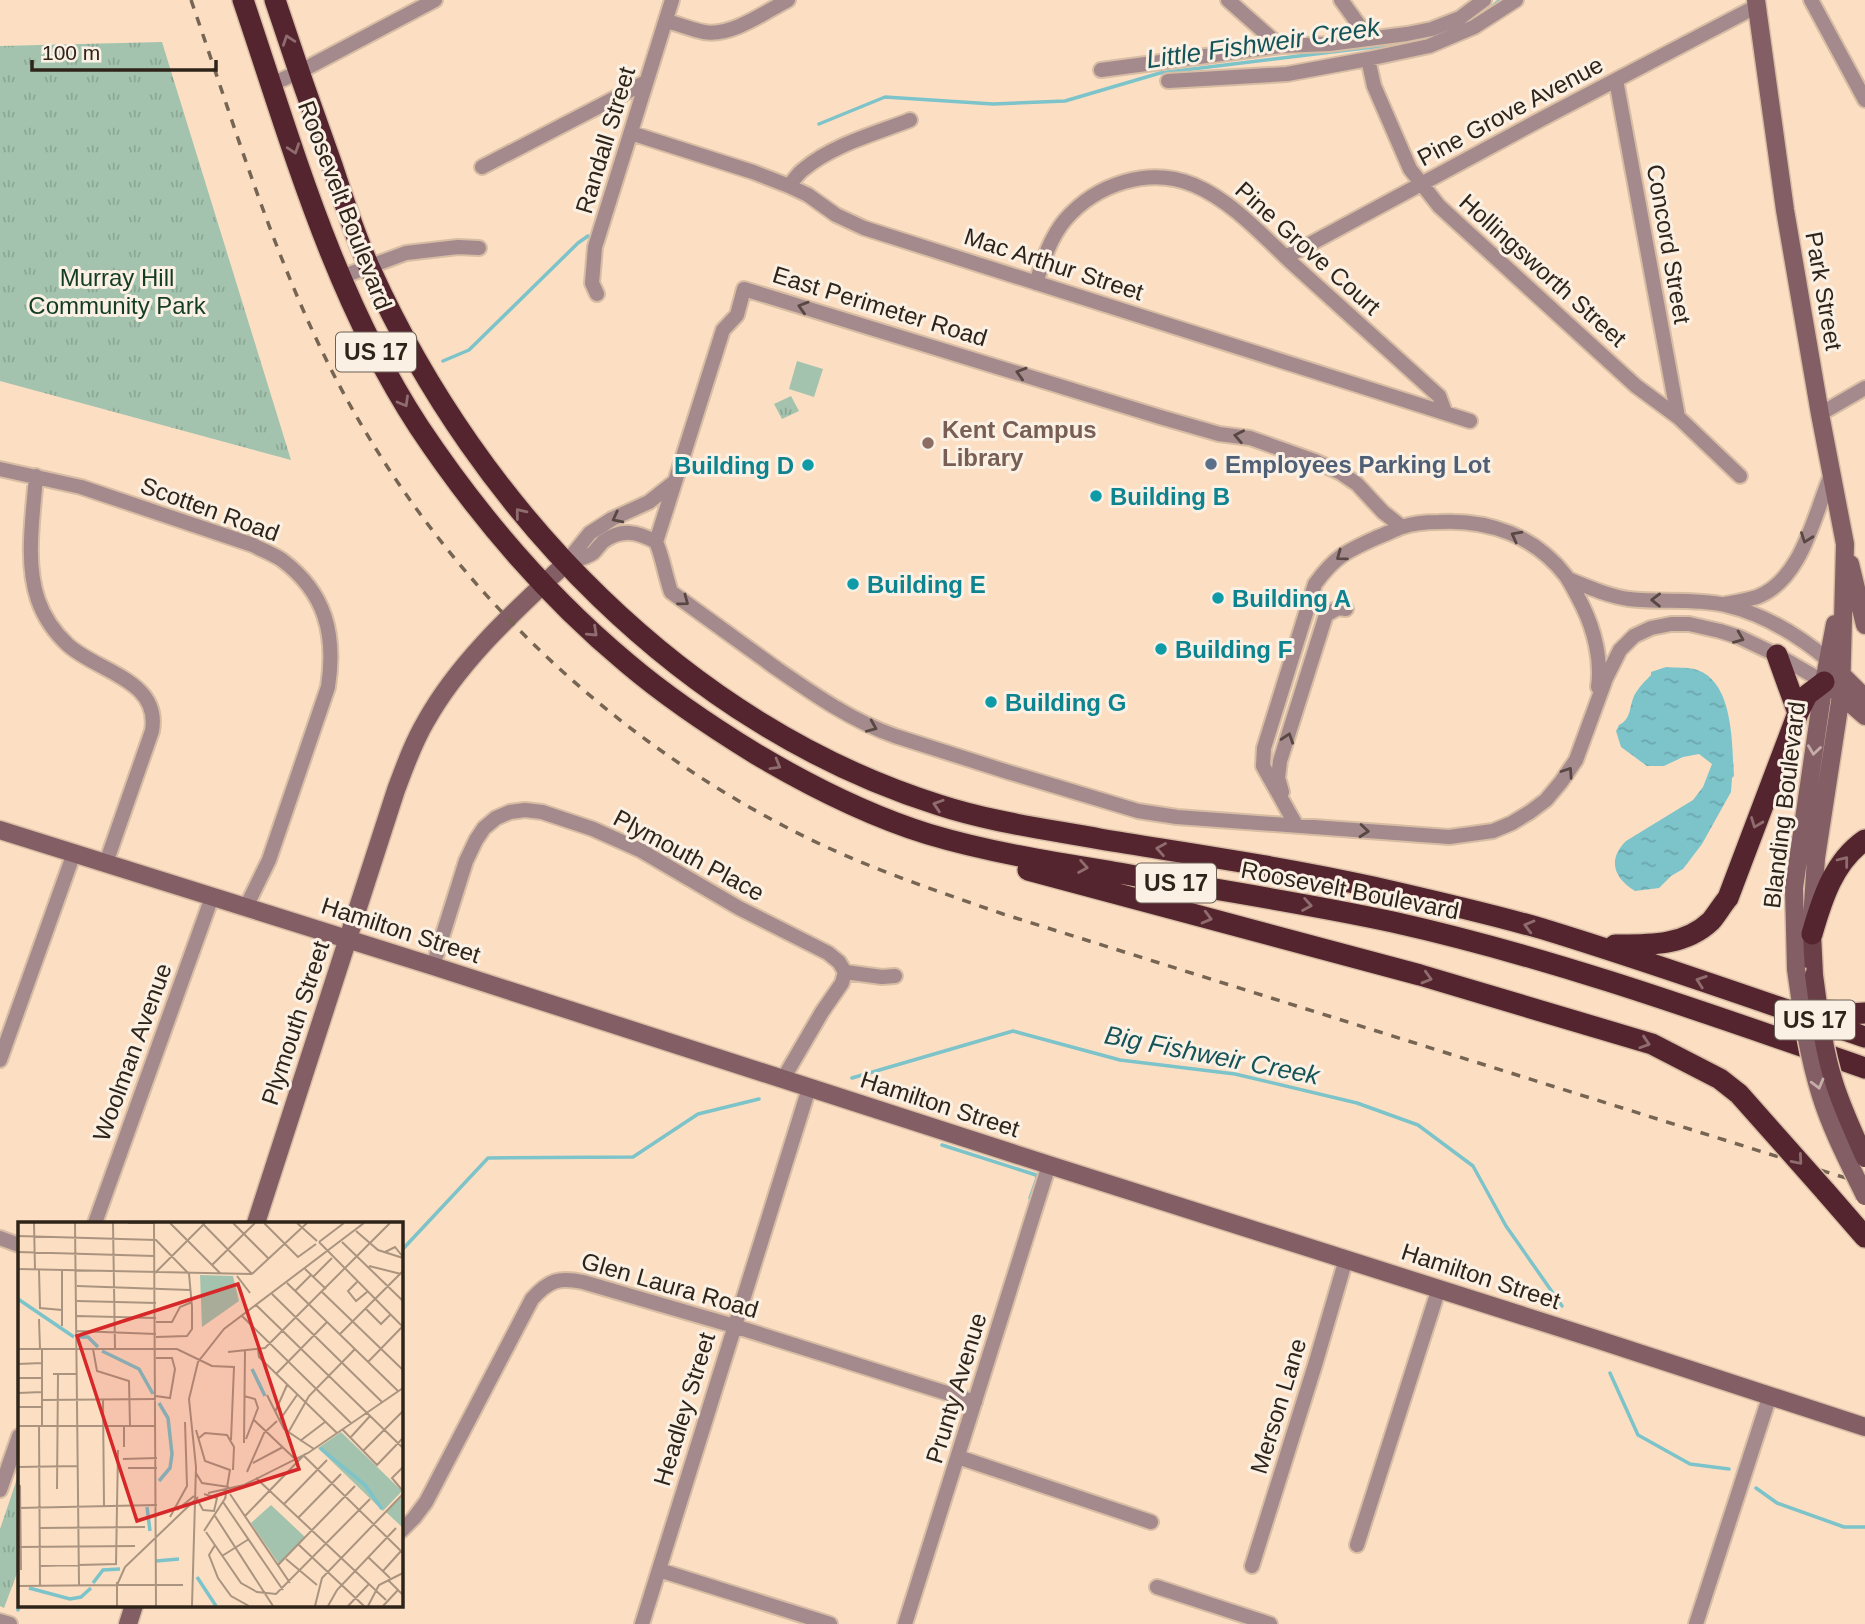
<svg xmlns="http://www.w3.org/2000/svg" width="1865" height="1624" viewBox="0 0 1865 1624" font-family="Helvetica,sans-serif">
  <style>
    .grass { fill: #a3c3ae }
    .park { fill: url(#park-tufts) }
    .water { fill: url(#water-ripples) }
    .lines { fill: none; stroke-linecap: round; stroke-linejoin: round }
    .stream { stroke: #7cc3ca; stroke-width: 3.5 }
    .street-casing { stroke: #d7bda4; stroke-width: 18 }
    .secondary-casing { stroke: #d7bda4; stroke-width: 21 }
    .primary-casing { stroke: #d7bda4; stroke-width: 21 }
    .highway-casing { stroke: #d7bda4; stroke-width: 24 }
    .street { stroke: #a4898d; stroke-width: 14 }
    .secondary { stroke: #835e64; stroke-width: 18 }
    .primary { stroke: #6b3f47; stroke-width: 18 }
    .highway { stroke: #55252f; stroke-width: 21 }
    .rail { stroke: #776554; stroke-width: 3.5; stroke-dasharray: 9 9; stroke-linecap: butt }
    .secondary-bridge-casing { stroke: #d7bda4; stroke-width: 21; stroke-linecap: butt }
    .primary-bridge-casing { stroke: #d7bda4; stroke-width: 21; stroke-linecap: butt }
    .highway-bridge-casing { stroke: #d7bda4; stroke-width: 24; stroke-linecap: butt }
    .secondary-bridge { stroke: #835e64; stroke-width: 18 }
    .primary-bridge { stroke: #6b3f47; stroke-width: 18 }
    .highway-bridge { stroke: #55252f; stroke-width: 21 }
    .oneway { stroke: #8f6c6e }
    .oneway2 { stroke: #584742 }
    .oneway3 { stroke: #c5aeaa }
    .education-dot { fill: #8d6e63; stroke: #fbf0e4; stroke-width: 2.5 }
    .service-dot { fill: #5c6f8a; stroke: #fbf0e4; stroke-width: 2.5 }
    .culture-dot { fill: #0f9aa8; stroke: #fbf0e4; stroke-width: 2.5 }
    .labels { text-anchor: middle; dominant-baseline: central; stroke-width: 6; stroke-linejoin: round; paint-order: stroke }
    .shield { fill: #fbf0e4; stroke: #6c6156; stroke-width: 2 }
    .shield-label { font-size: 23px; font-weight: bold; fill: #2f2419 }
    .street-label { font-size: 24px; fill: #2f2419; stroke: #fbf0e4 }
    .park-label { font-size: 24px; fill: #133c25; stroke: #fbf0e4 }
    .education-label { font-size: 24px; font-weight: bold; fill: #785e54; stroke: #fbf0e4; text-anchor: start }
    .service-label { font-size: 24px; font-weight: bold; fill: #4e5e75; stroke: #fbf0e4; text-anchor: start }
    .culture-label { font-size: 24px; font-weight: bold; fill: #0d838f; stroke: #fbf0e4; text-anchor: start }
    .water-label { font-size: 26px; font-style: italic; fill: #145358; stroke: #fbf0e4 }
    .inset-river { fill: none; stroke: #7cc3ca; stroke-width: 3.5 }
    .inset-road { fill: none; stroke: #aa947f; stroke-width: 2 }
    .view { fill: #d62828; fill-opacity: 0.15; stroke: #d62828; stroke-width: 3.5 }
    .inset-edge { fill: none; stroke: #2f2419; stroke-width: 3.5 }
  </style>
  <defs>
    <pattern id="park-tufts" width="24" height="20" patternUnits="userSpaceOnUse" patternTransform="scale(1.75)"><rect width="24" height="20" fill="#a3c3ae"/><path d="M3 7l-1-3M5 7V3M7 7l1-3M15 17l-1-3M17 17v-4M19 17l1-3" fill="none" stroke="#8da795"/></pattern>
    <pattern id="water-ripples" width="26" height="14" patternUnits="userSpaceOnUse" patternTransform="scale(1.75)"><rect width="26" height="14" fill="#7cc3ca"/><path d="M2 4q2-2 4 0t4 0M15 11q2-2 4 0t4 0" fill="none" stroke="#6ca7ad"/></pattern>
  </defs>
  <rect width="100%" height="100%" fill="#fcdfc3"/>
  <path class="grass" d="M 797,361 L 823,369 L 814,397 L 789,389 Z"/>
  <path class="park" d="M 162,42 L 291,460 L 0,381 L 0,46 Z
    M 791,396 L 799,411 L 782,419 L 774,404 Z
    M 19,1473 L 19,1568 L 4,1608 L 0,1606 L 0,1529 Z"/>
  <path class="water" d="M 1666,667 C 1675,668 1686,667 1694,669 C 1734,679 1732,744 1734,776 L 1732,778 L 1731,792 L 1702,844 L 1683,869 L 1671,876 L 1659,888 L 1635,891 C 1614,878 1607,860 1626,841 L 1693,800 L 1703,787 L 1712,764 L 1699,754 L 1683,757 L 1664,766 L 1647,766 L 1621,747 L 1616,731 L 1619,725 C 1632,719 1629,705 1635,694 C 1640,686 1645,681 1651,675 L 1651,672 Z"/>
  <g class="lines">
    <path class="stream" d="M 1470,18 L 1489,9 L 1500,0
      M 819,124 L 885,97 L 993,104 L 1065,101 L 1160,73 L 1398,44 L 1437,35 L 1444,31
      M 443,361 L 469,350 L 578,243 L 588,236
      M 852,1078 L 1013,1031 L 1120,1060 L 1235,1074 L 1357,1103 L 1418,1125 L 1473,1166 L 1506,1226 L 1562,1306
      M 942,1145 L 1036,1175 L 1037,1178 L 1030,1198
      M 401,1251 L 488,1158 L 633,1157 L 698,1114 L 759,1099
      M 1610,1373 L 1638,1435 L 1690,1464 L 1729,1469
      M 1756,1488 L 1777,1503 L 1844,1527 L 1865,1527
      M 18,1610 L 19,1605"/>
    <defs>
      <path id="street" d="M 1228,0 L 1280,46
        M 1341,0 L 1359,25 L 1365,38
        M 1811,0 L 1865,100
        M 666,21 C 679,24 692,30 704,32 C 731,37 765,12 788,0
        M 1368,59 L 1374,86 L 1410,169 L 1439,206 L 1636,386 L 1678,417 L 1740,476
        M 1101,70 L 1280,46 L 1329,44 L 1407,34 L 1432,29 L 1460,18 L 1484,0
        M 1616,80 L 1678,417
        M 1168,81 L 1287,74 L 1368,59 L 1429,46 L 1474,27 L 1516,0
        M 272,84 L 299,72 L 435,0
        M 631,133 L 753,172 L 789,186 L 808,195 L 836,215 L 864,228 L 1470,421
        M 482,167 L 646,82
        M 789,186 C 794,180 798,173 804,169 C 832,145 877,133 910,120
        M 1286,257 L 1551,114 L 1757,6
        M 341,277 L 406,253 L 458,247 L 479,248
        M 1036,283 C 1043,261 1050,238 1065,220 C 1096,184 1149,166 1194,185 C 1232,201 1263,236 1293,264 C 1342,308 1390,352 1439,396 L 1445,412
        M 597,294 L 592,283 L 595,247 L 672,0
        M 1820,414 L 1865,388
        M 0,469 L 81,487 L 253,545 C 262,550 273,554 282,560 C 326,593 336,635 328,687 L 269,860 L 246,907
        M 36,476 C 33,516 25,562 38,600 C 44,617 55,633 68,645 C 98,672 161,680 152,731 L 106,863
        M 1402,527 L 1383,512 L 1357,484 L 1341,473 L 1315,461 L 1250,438 L 1219,434 L 1160,417 L 744,289 L 737,315 L 723,330 L 656,542 C 663,558 665,575 671,592 C 705,617 739,641 773,666 C 812,693 850,720 895,736 L 1008,772 L 1138,811 L 1177,817 L 1449,837 L 1493,831 L 1512,823 L 1530,812 L 1546,800 L 1561,782 L 1576,760 L 1606,678 L 1620,650 L 1634,636 L 1651,628 L 1671,624 L 1689,624 L 1720,631 L 1739,637 L 1777,655 L 1824,682
        M 567,563 C 575,560 586,558 593,553 C 597,549 600,544 604,541 C 622,528 638,532 656,542
        M 565,564 L 590,533 L 612,519 L 649,502 L 673,483
        M 1568,579 C 1588,587 1608,596 1629,599 C 1661,603 1693,598 1725,605 C 1764,614 1798,635 1828,660
        M 1725,604 C 1736,602 1747,600 1757,597 C 1802,580 1814,515 1831,475
        M 1282,792 L 1278,778 L 1280,761 L 1326,615 L 1338,608 L 1346,609
        M 1296,825 L 1263,766 L 1264,748 L 1315,584 C 1335,556 1347,551 1378,537 C 1386,534 1394,530 1402,527 C 1414,523 1427,522 1439,522 C 1489,519 1535,536 1566,576 C 1572,585 1577,595 1582,605 C 1594,629 1602,660 1598,687
        M 433,966 L 466,861 L 476,840 L 484,828 L 496,818 L 510,812 L 525,810 L 542,812 L 593,829 L 640,850 L 739,908 L 828,953 L 839,962 L 845,972 L 842,983 L 822,1012 L 783,1079
        M 845,972 L 882,977 L 895,976
        M 0,1060 L 74,853
        M 95,1223 L 212,897
        M 0,1238 L 19,1245
        M 958,1457 L 1151,1522
        M 0,1490 L 19,1436
        M 401,1531 L 414,1518 L 426,1502 L 532,1299 C 549,1280 559,1277 583,1282 L 734,1326 L 975,1402
        M 1357,1545 L 1439,1288
        M 1252,1566 L 1315,1365 L 1346,1259
        M 659,1570 L 830,1624
        M 1157,1587 L 1270,1624
        M 0,1621 L 10,1624
        M 642,1624 L 809,1088
        M 905,1624 L 1049,1165
        M 1696,1624 L 1770,1395"/>
      <path id="secondary" d="M 1756,0 L 1785,210 L 1820,414 L 1845,544 L 1841,695 L 1816,858 L 1812,920
        M 1850,564 L 1865,625
        M 1837,670 L 1865,698
        M 1835,690 L 1865,716
        M 0,830 L 433,966 L 1049,1165 L 1599,1340 L 1865,1427
        M 1796,969 L 1794,888 L 1824,682 L 1835,624
        M 256,1223 L 396,790 C 405,766 413,743 426,721 C 460,660 515,611 565,564
        M 128,1624 L 134,1605"/>
      <path id="primary" d="M 1812,934 L 1814,975"/>
      <path id="highway" d="M 243,0 C 292,145 334,297 419,427 C 477,514 547,596 627,663 C 667,697 712,727 756,754 C 810,786 867,815 928,834 C 988,852 1051,862 1113,872 C 1206,888 1300,902 1393,922 C 1554,958 1709,1014 1865,1068
        M 275,0 C 293,55 312,110 332,165 C 344,201 355,237 371,271 C 479,510 685,725 939,805 C 991,822 1046,829 1100,839 C 1191,854 1283,867 1373,887 C 1430,900 1487,913 1543,929 C 1651,962 1758,1000 1865,1037
        M 1777,655 L 1798,713
        M 1028,870 L 1420,975 L 1652,1044 L 1720,1079 L 1739,1094
        M 1812,934 C 1822,899 1834,861 1865,840
        M 1615,945 C 1649,945 1685,946 1711,921 C 1717,914 1722,905 1728,898 L 1798,713 L 1807,695 L 1824,682
        M 1815,1009 L 1849,1014 L 1865,1013
        M 1825,1191 L 1865,1237"/>
    </defs>
    <use href="#street" class="street-casing"/>
    <use href="#secondary" class="secondary-casing"/>
    <use href="#primary" class="primary-casing"/>
    <use href="#highway" class="highway-casing"/>
    <use href="#street" class="street"/>
    <use href="#secondary" class="secondary"/>
    <use href="#primary" class="primary"/>
    <use href="#highway" class="highway"/>
    <path class="rail" d="M 191,0 C 232,118 268,239 322,351 C 419,553 584,721 782,825 C 853,863 928,888 1003,914 L 1865,1184"/>
    <defs>
      <path id="secondary-bridge" d="M 1796,969 C 1802,1012 1808,1055 1821,1096 C 1832,1131 1849,1163 1865,1196"/>
      <path id="primary-bridge" d="M 1814,975 C 1819,1011 1823,1048 1834,1082 C 1842,1108 1854,1133 1865,1158"/>
      <path id="highway-bridge" d="M 1739,1094 L 1825,1191"/>
    </defs>
    <use href="#secondary-bridge" class="secondary-bridge-casing"/>
    <use href="#primary-bridge" class="primary-bridge-casing"/>
    <use href="#highway-bridge" class="highway-bridge-casing"/>
    <use href="#secondary-bridge" class="secondary-bridge"/>
    <use href="#primary-bridge" class="primary-bridge"/>
    <use href="#highway-bridge" class="highway-bridge"/>
  </g>
  <defs><path id="oneway-chevron" d="M-2-3.5L2.5 0L-2 3.5" fill="none" stroke-width="1.6" stroke-linecap="round" stroke-linejoin="round" transform="scale(1.75)"/></defs>
  <g class="oneway">
    <use href="#oneway-chevron" transform="translate(288 40) rotate(-109)"/>
    <use href="#oneway-chevron" transform="translate(294 149) rotate(71)"/>
    <use href="#oneway-chevron" transform="translate(404 402) rotate(60)"/>
    <use href="#oneway-chevron" transform="translate(520 513) rotate(-129)"/>
    <use href="#oneway-chevron" transform="translate(593 632) rotate(43)"/>
    <use href="#oneway-chevron" transform="translate(776 765) rotate(30)"/>
    <use href="#oneway-chevron" transform="translate(938 805) rotate(-162)"/>
    <use href="#oneway-chevron" transform="translate(1756 823) rotate(111)"/>
    <use href="#oneway-chevron" transform="translate(1161 849) rotate(-170)"/>
    <use href="#oneway-chevron" transform="translate(1844 861) rotate(-52)"/>
    <use href="#oneway-chevron" transform="translate(1083 867) rotate(10)"/>
    <use href="#oneway-chevron" transform="translate(1307 905) rotate(10)"/>
    <use href="#oneway-chevron" transform="translate(1207 918) rotate(15)"/>
    <use href="#oneway-chevron" transform="translate(1529 926) rotate(-165)"/>
    <use href="#oneway-chevron" transform="translate(1427 978) rotate(16)"/>
    <use href="#oneway-chevron" transform="translate(1701 981) rotate(-161)"/>
    <use href="#oneway-chevron" transform="translate(1645 1043) rotate(18)"/>
    <use href="#oneway-chevron" transform="translate(1798 1160) rotate(49)"/>
  </g>
  <g class="oneway2">
    <use href="#oneway-chevron" transform="translate(803 307) rotate(-163)"/>
    <use href="#oneway-chevron" transform="translate(1021 373) rotate(-163)"/>
    <use href="#oneway-chevron" transform="translate(1239 436) rotate(-169)"/>
    <use href="#oneway-chevron" transform="translate(617 518) rotate(153)"/>
    <use href="#oneway-chevron" transform="translate(1516 536) rotate(-152)"/>
    <use href="#oneway-chevron" transform="translate(1806 538) rotate(110)"/>
    <use href="#oneway-chevron" transform="translate(1341 556) rotate(144)"/>
    <use href="#oneway-chevron" transform="translate(1656 600) rotate(-179)"/>
    <use href="#oneway-chevron" transform="translate(684 601) rotate(37)"/>
    <use href="#oneway-chevron" transform="translate(1739 638) rotate(22)"/>
    <use href="#oneway-chevron" transform="translate(872 727) rotate(23)"/>
    <use href="#oneway-chevron" transform="translate(1288 738) rotate(-72)"/>
    <use href="#oneway-chevron" transform="translate(1568 772) rotate(-56)"/>
    <use href="#oneway-chevron" transform="translate(1364 831) rotate(5)"/>
  </g>
  <g class="oneway3">
    <use href="#oneway-chevron" transform="translate(1814 750) rotate(98)"/>
    <use href="#oneway-chevron" transform="translate(1818 1084) rotate(75)"/>
  </g>
  <circle class="education-dot" cx="928" cy="443" r="7"/>
  <circle class="service-dot" cx="1211" cy="464" r="7"/>
  <g class="culture-dot">
    <circle cx="808" cy="465" r="7"/>
    <circle cx="1096" cy="496" r="7"/>
    <circle cx="853" cy="584" r="7"/>
    <circle cx="1218" cy="598" r="7"/>
    <circle cx="1161" cy="649" r="7"/>
    <circle cx="991" cy="702" r="7"/>
  </g>
  <g class="labels">
    <g class="shield">
      <rect x="336" y="332.5" width="80" height="39" rx="5"/>
      <rect x="1136" y="863.5" width="80" height="39" rx="5"/>
      <rect x="1775" y="1000.5" width="80" height="39" rx="5"/>
    </g>
    <g class="shield-label">
      <text x="376" y="352">US 17</text>
      <text x="1176" y="883">US 17</text>
      <text x="1815" y="1020">US 17</text>
    </g>
    <g class="street-label">
      <text transform="translate(1510 111) rotate(-28)">Pine Grove Avenue</text>
      <text transform="translate(605 140) rotate(-73)">Randall Street</text>
      <text transform="translate(345 205) rotate(69)">Roosevelt Boulevard</text>
      <text transform="translate(1669 244) rotate(80)">Concord Street</text>
      <text transform="translate(1308 248) rotate(42)">Pine Grove Court</text>
      <text transform="translate(1054 264) rotate(18)">Mac Arthur Street</text>
      <text transform="translate(1543 270) rotate(42)">Hollingsworth Street</text>
      <text transform="translate(1824 291) rotate(80)">Park Street</text>
      <text transform="translate(880 306) rotate(17)">East Perimeter Road</text>
      <text transform="translate(210 509) rotate(20)">Scotten Road</text>
      <text transform="translate(1784 805) rotate(-83)">Blanding Boulevard</text>
      <text transform="translate(689 855) rotate(28)">Plymouth Place</text>
      <text transform="translate(1350 890) rotate(11)">Roosevelt Boulevard</text>
      <text transform="translate(401 930) rotate(18)">Hamilton Street</text>
      <text transform="translate(295 1023) rotate(-72)">Plymouth Street</text>
      <text transform="translate(132 1052) rotate(-70)">Woolman Avenue</text>
      <text transform="translate(940 1104) rotate(18)">Hamilton Street</text>
      <text transform="translate(1481 1276) rotate(18)">Hamilton Street</text>
      <text transform="translate(670 1285) rotate(16)">Glen Laura Road</text>
      <text transform="translate(956 1388) rotate(-73)">Prunty Avenue</text>
      <text transform="translate(1278 1406) rotate(-73)">Merson Lane</text>
      <text transform="translate(684 1409) rotate(-73)">Headley Street</text>
    </g>
    <g class="park-label">
      <text x="117" y="277">Murray Hill<tspan x="117" dy="28">Community Park</tspan></text>
    </g>
    <g class="education-label">
      <text x="942" y="429">Kent Campus<tspan x="942" dy="28">Library</tspan></text>
    </g>
    <g class="service-label">
      <text x="1225" y="464">Employees Parking Lot</text>
    </g>
    <g class="culture-label">
      <text x="794" y="465" text-anchor="end">Building D</text>
      <text x="1110" y="496">Building B</text>
      <text x="867" y="584">Building E</text>
      <text x="1232" y="598">Building A</text>
      <text x="1175" y="649">Building F</text>
      <text x="1005" y="702">Building G</text>
    </g>
    <g class="water-label">
      <text transform="translate(1263 43) rotate(-8)">Little Fishweir Creek</text>
      <text transform="translate(1212 1055) rotate(11)">Big Fishweir Creek</text>
    </g>
  </g>
  <g transform="translate(18 1222)">
    <rect width="385" height="385" fill="#fcdfc3"/>
    <path d="M 182,53 L 215,54 L 221,79 L 184,105 ZM 323,210 L 384,269 L 365,289 L 300,226 ZM 385,273 L 385,306 L 368,290 ZM 253,283 L 287,315 L 261,342 L 233,301 Z" fill="#a3c3ae"/>
    <path class="inset-river" d="M 0,77 L 56,115M 61,115 L 70,115 L 80,125M 84,129 L 121,147 L 135,172M 234,147 L 247,174M 141,181 L 150,196 L 154,232 L 152,246 L 141,259M 302,226 L 347,263 L 364,287M 129,285 L 132,309M 138,339 L 161,337M 179,355 L 198,384M 75,361 L 85,348 L 102,347M 11,366 L 52,377 L 63,375 L 73,366"/>
    <path class="inset-road" d="M 16,1 L 17,48M 57,1 L 61,363M 95,1 L 97,127M 110,1 L 135,1M 136,1 L 138,384M 152,1 L 203,52M 184,1 L 234,52M 215,1 L 251,37M 246,1 L 280,35 L 298,22M 279,1 L 299,19M 338,9 L 360,28 L 385,36M 0,14 L 138,18 L 171,52 L 174,85 L 174,107 L 169,114 L 138,115M 301,20 L 326,1M 301,20 L 385,105M 324,20 L 385,79M 0,30 L 136,34M 367,30 L 377,25 L 385,35M 194,43 L 237,1M 351,44 L 383,52M 0,47 L 234,52M 287,47 L 308,67M 21,48 L 22,86 L 44,88M 44,48 L 44,104M 137,51 L 187,1M 234,52 L 289,1M 219,54 L 232,71M 295,55 L 314,36M 339,60 L 330,69 L 338,79 L 349,70M 269,61 L 380,169M 59,64 L 172,68M 277,69 L 293,53M 303,69 L 385,148M 254,72 L 364,180M 59,79 L 138,81M 238,83 L 385,226M 348,87 L 363,102 L 372,93M 59,94 L 138,96M 224,94 L 333,201M 21,97 L 22,127M 138,100 L 154,100 L 162,85 L 174,80M 59,109 L 138,112M 322,112 L 385,49M 0,127 L 159,127 L 194,144M 24,127 L 24,205M 75,127 L 79,149 L 111,159 L 112,204M 240,128 L 241,135 L 319,211M 210,130 L 247,126 L 372,1M 138,136 L 154,136 L 157,147 L 152,176 L 138,174M 350,140 L 384,105M 0,142 L 24,141M 193,144 L 216,145 L 213,218M 35,152 L 59,152M 258,152 L 309,100M 0,156 L 24,156M 0,171 L 24,170M 249,173 L 266,207 L 296,227M 226,174 L 237,177 L 240,186 L 228,217M 24,178 L 138,177M 85,178 L 86,284M 0,185 L 24,185M 257,190 L 269,163M 236,198 L 276,236M 261,199 L 279,173M 0,204 L 138,204M 21,204 L 22,364M 324,207 L 359,243 L 385,216M 178,208 L 187,239 L 212,248 L 207,277M 270,211 L 291,174 L 337,127M 181,216 L 187,211 L 209,213 L 216,225 L 215,248M 332,216 L 352,194M 282,219 L 307,200M 226,221 L 227,129M 106,225 L 106,204M 345,229 L 385,189M 285,233 L 385,331M 105,237 L 139,236M 235,241 L 265,225M 0,245 L 60,244M 110,246 L 139,246M 229,250 L 246,211 L 259,199M 178,251 L 184,261 L 211,265M 238,256 L 368,378M 2,263 L 3,348M 39,267 L 40,152M 384,268 L 374,256 L 385,245M 190,271 L 226,263 L 290,231 L 385,166M 212,272 L 272,361M 179,277 L 185,288 L 196,289 L 199,276 L 186,272M 205,280 L 265,368M 266,282 L 309,238M 0,286 L 139,283M 159,288 L 176,274M 197,294 L 255,384M 227,294 L 287,232M 152,295 L 169,264 L 167,200M 280,296 L 323,252M 22,306 L 127,305M 186,309 L 208,275M 188,310 L 223,361 L 239,370 L 258,372 L 352,277M 197,323 L 191,333 L 200,356 L 213,374 L 231,384M 281,323 L 346,384M 0,325 L 117,324M 204,334 L 231,317M 350,335 L 372,356M 268,337 L 299,363M 260,343 L 337,264M 22,344 L 98,342 L 100,228M 365,349 L 383,329M 370,358 L 385,373M 99,360 L 99,384M 99,363 L 107,345 L 180,275M 99,363 L 165,363M 0,364 L 99,363M 174,384 L 178,245 L 171,177 L 180,140 L 206,107 L 346,1M 297,384 L 304,356 L 385,272M 310,384 L 319,368 L 378,306M 330,384 L 351,362M 350,384 L 361,363 L 385,351M 365,384 L 380,368"/>
    <path class="view" d="M 220,62 L 281,247 L 119,299 L 59,114 Z"/>
    <rect width="385" height="385" class="inset-edge"/>
  </g>
  <path d="M32 60v10h184v-10" fill="none" stroke="#2f2419" stroke-width="3.5"/>
  <text x="42" y="60" font-size="21" fill="#2f2419" stroke="#fbf0e4" stroke-width="5" paint-order="stroke">100 m</text>
</svg>
